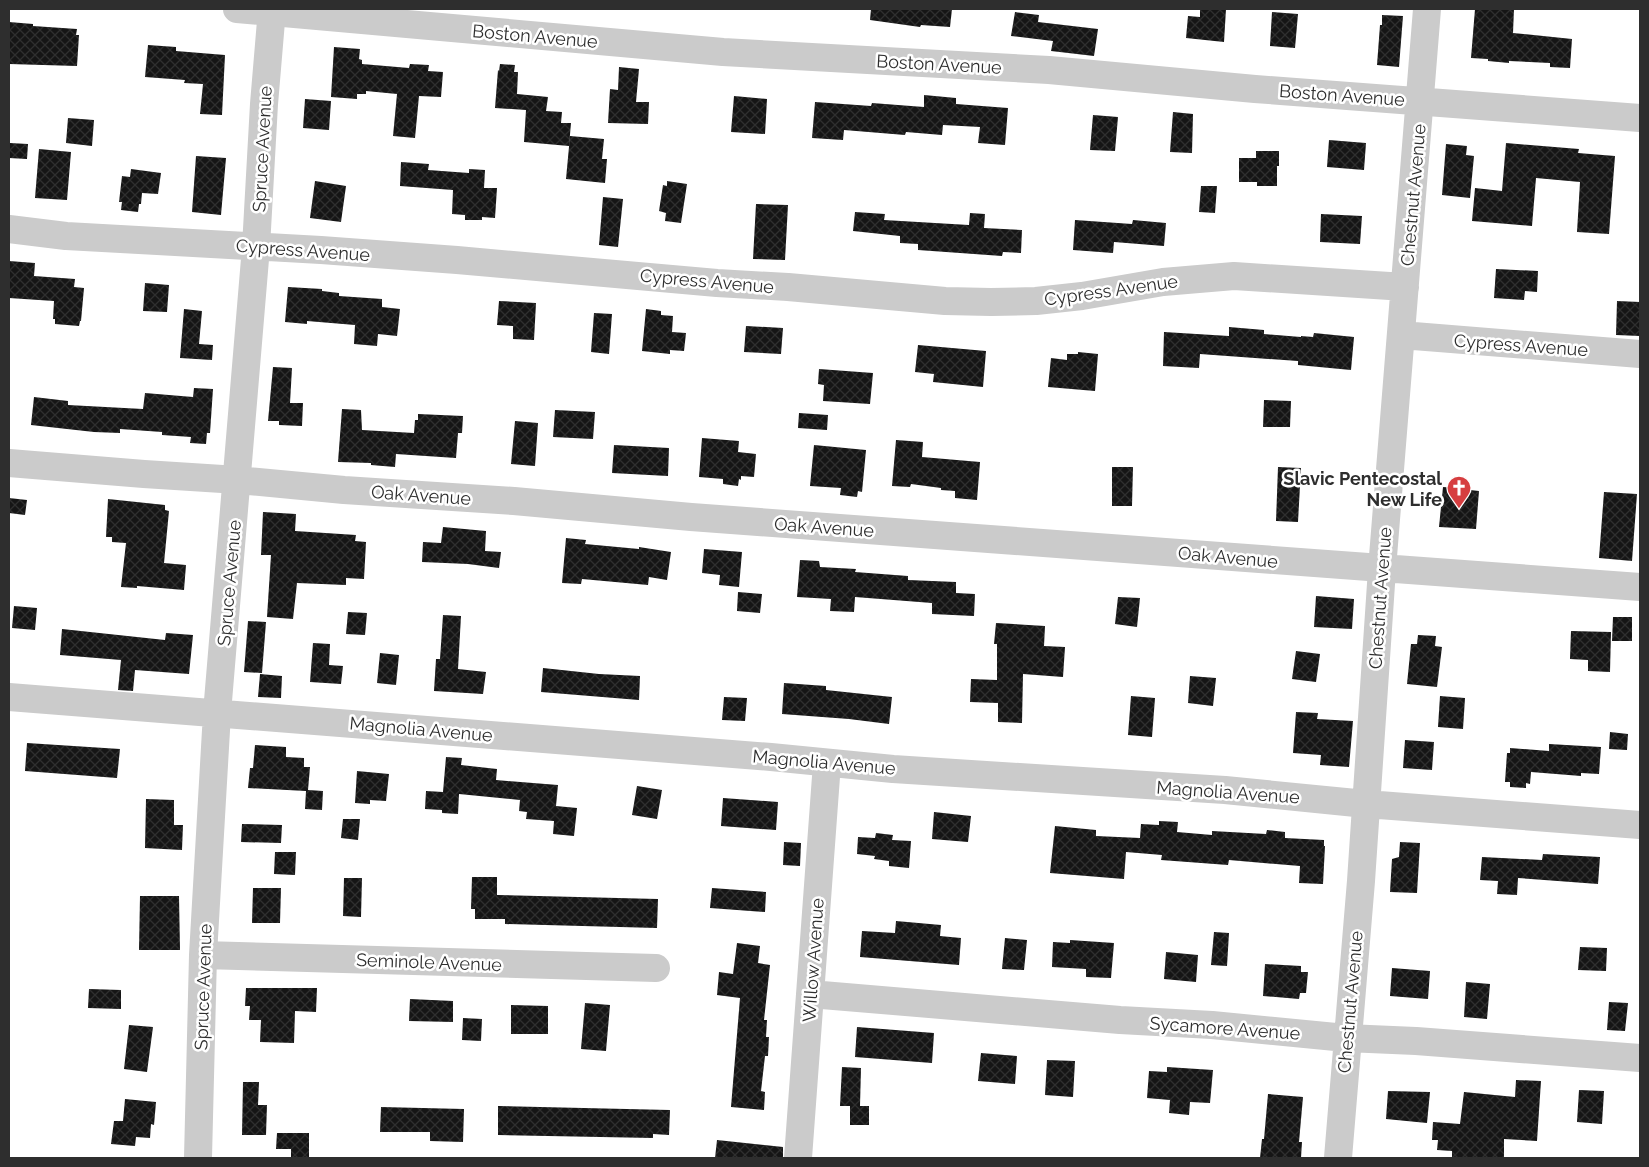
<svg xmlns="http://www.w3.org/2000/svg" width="1649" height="1167" viewBox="0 0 1649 1167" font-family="Raleway,sans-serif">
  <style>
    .building { fill: url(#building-cross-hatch) }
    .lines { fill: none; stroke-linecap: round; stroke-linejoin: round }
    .minor { stroke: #cbcbcb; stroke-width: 28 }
    .labels { text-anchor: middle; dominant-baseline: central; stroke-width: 5; stroke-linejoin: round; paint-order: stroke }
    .street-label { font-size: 18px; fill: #2e2e2e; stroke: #fff }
    .poi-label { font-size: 18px; font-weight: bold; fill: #2e2e2e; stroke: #fff; text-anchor: end }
  </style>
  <defs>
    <pattern id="building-cross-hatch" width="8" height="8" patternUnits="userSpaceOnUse" patternTransform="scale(1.25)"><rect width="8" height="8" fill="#151515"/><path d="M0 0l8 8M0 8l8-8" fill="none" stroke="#2f2f2f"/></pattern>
  </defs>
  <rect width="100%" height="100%" fill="#fff"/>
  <path class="building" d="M 871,9 L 952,9 L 950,27 L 921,25 L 920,27 L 870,20 Z
    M 1200,9 L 1226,9 L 1224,42 L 1186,38 L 1188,16 L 1200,17 Z
    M 1475,9 L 1514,9 L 1513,33 L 1572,39 L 1570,68 L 1550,67 L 1550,63 L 1509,61 L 1509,63 L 1488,61 L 1488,59 L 1471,58 Z
    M 1015,12 L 1039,15 L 1038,22 L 1098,29 L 1094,56 L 1051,51 L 1053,41 L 1011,36 Z
    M 1272,12 L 1298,14 L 1295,48 L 1270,46 Z
    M 1382,15 L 1403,16 L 1399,67 L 1377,65 L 1380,25 L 1382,25 Z
    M 9,22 L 33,24 L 33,26 L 77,29 L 76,35 L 79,35 L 77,66 L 9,64 Z
    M 148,45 L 176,47 L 176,51 L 225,55 L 222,115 L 200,114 L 203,84 L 184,83 L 185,80 L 145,77 Z
    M 334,47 L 360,49 L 359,59 L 362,60 L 362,64 L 409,68 L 410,64 L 429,65 L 428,71 L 443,72 L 441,97 L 419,96 L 415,138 L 393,136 L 397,94 L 366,91 L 366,94 L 357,94 L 357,99 L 331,97 Z
    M 500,64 L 515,65 L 514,72 L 518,72 L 517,94 L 548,97 L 546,111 L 562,112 L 561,123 L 571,123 L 569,146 L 524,142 L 526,110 L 495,108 L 498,70 L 499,71 Z
    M 619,67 L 639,69 L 636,102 L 649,102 L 648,124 L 608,123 L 610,89 L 618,90 Z
    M 924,95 L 956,98 L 956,104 L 1008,108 L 1005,145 L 978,143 L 980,127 L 943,125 L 942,135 L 906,132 L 905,135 L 844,130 L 843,140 L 812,138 L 815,102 L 871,106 L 872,103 L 924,107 Z
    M 734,96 L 767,99 L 765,134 L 731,132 Z
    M 305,99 L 331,101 L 329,130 L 303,128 Z
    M 1173,112 L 1193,114 L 1192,153 L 1170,152 Z
    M 1093,115 L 1118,117 L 1115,151 L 1090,150 Z
    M 68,118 L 94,120 L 92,146 L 66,143 Z
    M 570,136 L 604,139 L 602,159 L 607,159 L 605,183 L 566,179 Z
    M 1329,140 L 1366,143 L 1364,170 L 1327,167 Z
    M 10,143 L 28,144 L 27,159 L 9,158 Z
    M 1506,143 L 1579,149 L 1578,153 L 1615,156 L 1609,234 L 1577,232 L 1580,182 L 1536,178 L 1532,226 L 1472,221 L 1475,188 L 1502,191 Z
    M 1446,144 L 1467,146 L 1466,155 L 1474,156 L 1470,198 L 1442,195 Z
    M 39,149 L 71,152 L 67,200 L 35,198 Z
    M 1256,151 L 1279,151 L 1279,166 L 1277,166 L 1277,186 L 1257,186 L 1257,182 L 1239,182 L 1239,158 L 1256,158 Z
    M 196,156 L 226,158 L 221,215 L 192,212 Z
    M 401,162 L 429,164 L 428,170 L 469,173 L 469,169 L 485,170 L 484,188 L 497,188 L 495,218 L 482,217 L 482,220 L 465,220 L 465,215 L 452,214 L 453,190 L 400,186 Z
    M 131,169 L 161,173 L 158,194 L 142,193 L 141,204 L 139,204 L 138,212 L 121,210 L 122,202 L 119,202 L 122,176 L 130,177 Z
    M 315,181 L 346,186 L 341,222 L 310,218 Z
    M 667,181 L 687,184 L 681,223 L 665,221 L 666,213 L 659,211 L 663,185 L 667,186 Z
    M 1201,186 L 1217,186 L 1215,213 L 1199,212 Z
    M 603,197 L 623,199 L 618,247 L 599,245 Z
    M 756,204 L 788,205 L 785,260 L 753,259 Z
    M 855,212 L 885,214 L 884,220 L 969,225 L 970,213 L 985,214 L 984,228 L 1022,230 L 1021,253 L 1003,252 L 1002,256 L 918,250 L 918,244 L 900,243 L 900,236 L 853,231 Z
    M 1321,214 L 1362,216 L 1360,244 L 1320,242 Z
    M 1075,220 L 1132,224 L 1133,220 L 1166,223 L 1164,246 L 1114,242 L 1113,253 L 1073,250 Z
    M 9,261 L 35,263 L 34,276 L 75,279 L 74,287 L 84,288 L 81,321 L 80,321 L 79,326 L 55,324 L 55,319 L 53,319 L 54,301 L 9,298 Z
    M 1496,269 L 1538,271 L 1537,292 L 1525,291 L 1524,300 L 1494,298 Z
    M 145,283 L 169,285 L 167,312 L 143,311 Z
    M 288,287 L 322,289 L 322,291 L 339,293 L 339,296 L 382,299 L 382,307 L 400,309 L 397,336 L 378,334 L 377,346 L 354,344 L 355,325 L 307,321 L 307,324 L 285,322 Z
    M 499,301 L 536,303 L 534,340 L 513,339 L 513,326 L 497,325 Z
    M 1617,301 L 1640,302 L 1640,336 L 1616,335 Z
    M 184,309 L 202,311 L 199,344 L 213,345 L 212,360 L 180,358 Z
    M 646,309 L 661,311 L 661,315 L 673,316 L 672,332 L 686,333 L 684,351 L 670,350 L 670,354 L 642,351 Z
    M 594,313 L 612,314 L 609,354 L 591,352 Z
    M 746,326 L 783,328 L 781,354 L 744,352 Z
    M 1229,327 L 1264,330 L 1264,334 L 1301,337 L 1301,336 L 1313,337 L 1314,333 L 1354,337 L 1351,370 L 1298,365 L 1298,361 L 1200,354 L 1199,368 L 1163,366 L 1164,332 L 1229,336 Z
    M 918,345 L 986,351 L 983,387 L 933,382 L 934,374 L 915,372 Z
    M 1078,352 L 1098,354 L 1095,391 L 1048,387 L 1051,358 L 1067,360 L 1067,354 L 1078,354 Z
    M 273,367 L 292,368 L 290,403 L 303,403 L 302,426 L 279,425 L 279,421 L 268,421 Z
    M 819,369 L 873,373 L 870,404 L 823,401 L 824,385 L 818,384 Z
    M 194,388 L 213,389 L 210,433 L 207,433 L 206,444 L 190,443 L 191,437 L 162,435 L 162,432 L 120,429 L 120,433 L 94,432 L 31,425 L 34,397 L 68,401 L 68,405 L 143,409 L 145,393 L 193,397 Z
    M 1264,400 L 1291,401 L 1290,427 L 1263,427 Z
    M 342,409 L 361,410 L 362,430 L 414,433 L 415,420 L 418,420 L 418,414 L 463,416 L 462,433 L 458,433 L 456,458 L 396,454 L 395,467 L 371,465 L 371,463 L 338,462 Z
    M 555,410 L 595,412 L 593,439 L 553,437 Z
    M 799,413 L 828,415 L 827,430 L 798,428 Z
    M 515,421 L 538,423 L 535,466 L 511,464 Z
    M 702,438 L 739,441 L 738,452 L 756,454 L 754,477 L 741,476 L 741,480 L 739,479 L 738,486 L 723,484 L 723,479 L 699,477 Z
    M 896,440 L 923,442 L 922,457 L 980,462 L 977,500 L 955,498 L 955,491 L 941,490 L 941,488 L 911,484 L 910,487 L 892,486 Z
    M 614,445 L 669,448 L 668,476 L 612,473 Z
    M 814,445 L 866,450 L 862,492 L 858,491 L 857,497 L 840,495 L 841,488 L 810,486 Z
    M 1112,467 L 1133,467 L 1132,506 L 1112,506 Z
    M 1278,467 L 1301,468 L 1298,522 L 1276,521 Z
    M 1443,487 L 1470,489 L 1470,490 L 1479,491 L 1476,529 L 1439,527 Z
    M 1604,492 L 1637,494 L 1632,561 L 1599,558 Z
    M 9,498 L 27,500 L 25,515 L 9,513 Z
    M 108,499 L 165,505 L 165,510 L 169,511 L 164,563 L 186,565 L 184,590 L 137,586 L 137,588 L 121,587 L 126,543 L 112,542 L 112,537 L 106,537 Z
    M 263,512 L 296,514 L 295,531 L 356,535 L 355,541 L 366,542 L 364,579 L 346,578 L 346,585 L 297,583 L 293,619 L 267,617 L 271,555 L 261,555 Z
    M 443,527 L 486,531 L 485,551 L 501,552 L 499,568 L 468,564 L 422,562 L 423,542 L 441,543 Z
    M 566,538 L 586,540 L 585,544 L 639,549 L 639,547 L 671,552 L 667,580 L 649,577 L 648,585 L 582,579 L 581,584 L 562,583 Z
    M 704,549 L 742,552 L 739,587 L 719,585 L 720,575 L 702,573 Z
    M 800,560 L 819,561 L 820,567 L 856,569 L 855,572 L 908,576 L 908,580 L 956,582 L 956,593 L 975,594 L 974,616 L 932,614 L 932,603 L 855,597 L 854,612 L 830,611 L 831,599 L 797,597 Z
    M 738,592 L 762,594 L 760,613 L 737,611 Z
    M 1316,596 L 1354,599 L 1352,629 L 1314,627 Z
    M 1118,597 L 1140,598 L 1137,627 L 1115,624 Z
    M 14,606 L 37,608 L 35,630 L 12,628 Z
    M 348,612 L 367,613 L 365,635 L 346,634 Z
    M 443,615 L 461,616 L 458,669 L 486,672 L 483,694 L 434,691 L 436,659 L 440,659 Z
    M 1613,617 L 1632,617 L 1632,641 L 1612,641 Z
    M 248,621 L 266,622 L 262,673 L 244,672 Z
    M 996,623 L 1045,626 L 1044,646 L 1065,647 L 1063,677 L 1023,674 L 1022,723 L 998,722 L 998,703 L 970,702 L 971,679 L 997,680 L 997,644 L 994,644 Z
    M 62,629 L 165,640 L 166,633 L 193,635 L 189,674 L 135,670 L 133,691 L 118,690 L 121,660 L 60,655 Z
    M 1571,631 L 1611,632 L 1610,672 L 1588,671 L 1588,660 L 1570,659 Z
    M 1418,635 L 1436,636 L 1435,646 L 1442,647 L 1437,687 L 1407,684 L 1411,644 L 1417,644 Z
    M 313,643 L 330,644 L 329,665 L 343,666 L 341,684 L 310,682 Z
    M 1296,651 L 1320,654 L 1316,682 L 1292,679 Z
    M 380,653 L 399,655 L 396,685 L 377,683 Z
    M 543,668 L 599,674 L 640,676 L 639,700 L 541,692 Z
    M 260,674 L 282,676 L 281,698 L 258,697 Z
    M 1190,676 L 1216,678 L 1213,706 L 1188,703 Z
    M 784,683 L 826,686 L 826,690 L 892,697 L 889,724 L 849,719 L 782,714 Z
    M 1131,696 L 1155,698 L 1152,737 L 1128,735 Z
    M 1440,696 L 1465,698 L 1463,729 L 1438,727 Z
    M 724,697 L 747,698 L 745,721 L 722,720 Z
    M 1296,712 L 1318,713 L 1317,719 L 1353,721 L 1349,767 L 1320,765 L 1321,755 L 1293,753 Z
    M 1610,732 L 1628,734 L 1627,750 L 1609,749 Z
    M 1405,740 L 1434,742 L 1432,770 L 1403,768 Z
    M 27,743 L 120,749 L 117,778 L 25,771 Z
    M 1549,744 L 1601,747 L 1599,774 L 1581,773 L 1581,776 L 1531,772 L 1530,784 L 1526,783 L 1526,788 L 1510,787 L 1510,782 L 1505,782 L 1507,753 L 1510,753 L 1510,748 L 1549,751 Z
    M 255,745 L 286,747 L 286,757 L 304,758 L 304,767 L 310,767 L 308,790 L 323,791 L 322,810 L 305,809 L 306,791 L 248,788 L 250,768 L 253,768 Z
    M 446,757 L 462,758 L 461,765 L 497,769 L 496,780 L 558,785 L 556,806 L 577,808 L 574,836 L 553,834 L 554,821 L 526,819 L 527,812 L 519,811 L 520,800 L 459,794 L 458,814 L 442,813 L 442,810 L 425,809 L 426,791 L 443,792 Z
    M 357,771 L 389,774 L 386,801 L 370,800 L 370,804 L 355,803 Z
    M 637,786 L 662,790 L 657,819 L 632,815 Z
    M 723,798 L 778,802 L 776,830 L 721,826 Z
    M 146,799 L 174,800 L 174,825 L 183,825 L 182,850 L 145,848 Z
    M 934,812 L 971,816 L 968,842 L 932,839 Z
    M 343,819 L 360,819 L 358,840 L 341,838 Z
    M 1159,821 L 1178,822 L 1177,832 L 1212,835 L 1212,831 L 1266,834 L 1267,830 L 1285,832 L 1285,838 L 1324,840 L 1324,846 L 1325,846 L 1323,884 L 1299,883 L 1300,866 L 1229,860 L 1228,865 L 1161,860 L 1162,855 L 1126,852 L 1124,879 L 1050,873 L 1055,826 L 1096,830 L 1096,836 L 1140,838 L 1141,824 L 1159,825 Z
    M 242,824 L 282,825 L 281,843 L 241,842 Z
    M 876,833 L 893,835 L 892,840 L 911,841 L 909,868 L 889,866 L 889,861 L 874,859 L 875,856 L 857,854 L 858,837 L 875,838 Z
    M 784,842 L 801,843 L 800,866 L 783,865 Z
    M 1400,842 L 1420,843 L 1417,893 L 1390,892 L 1392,859 L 1399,857 Z
    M 275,852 L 296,852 L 295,875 L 274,874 Z
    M 1543,854 L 1600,857 L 1598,884 L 1518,878 L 1517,895 L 1497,894 L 1498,881 L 1480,880 L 1482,857 L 1542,860 Z
    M 472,877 L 497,877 L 497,895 L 658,899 L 657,928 L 505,924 L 505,919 L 475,919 L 475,909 L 471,909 Z
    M 344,878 L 362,878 L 361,917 L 343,916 Z
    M 253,888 L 281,888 L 280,923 L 252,923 Z
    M 712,888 L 766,892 L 765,912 L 710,908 Z
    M 140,896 L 179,896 L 180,950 L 139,950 Z
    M 896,921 L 941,925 L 940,936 L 961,938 L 959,965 L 860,957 L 862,931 L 895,933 Z
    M 1214,932 L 1229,933 L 1227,966 L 1211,965 Z
    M 1005,938 L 1027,940 L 1024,970 L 1002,969 Z
    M 1070,940 L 1114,943 L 1111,978 L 1086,977 L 1086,969 L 1052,967 L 1053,942 L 1070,943 Z
    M 737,943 L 760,946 L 758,963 L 770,965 L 764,1020 L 767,1020 L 766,1037 L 769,1037 L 768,1056 L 765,1056 L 761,1091 L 765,1092 L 764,1110 L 731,1107 L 740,998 L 717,995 L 719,972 L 733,974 Z
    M 1580,947 L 1607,948 L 1606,971 L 1578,970 Z
    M 1166,952 L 1198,955 L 1196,982 L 1164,979 Z
    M 1265,964 L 1301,966 L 1301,972 L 1308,972 L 1306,993 L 1300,993 L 1299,999 L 1263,996 Z
    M 1392,968 L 1430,971 L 1428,999 L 1390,996 Z
    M 1466,982 L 1490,984 L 1487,1019 L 1464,1017 Z
    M 246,988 L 317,988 L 316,1012 L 295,1011 L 294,1043 L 260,1042 L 261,1020 L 249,1020 L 250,1006 L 245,1006 Z
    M 89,989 L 121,990 L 121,1009 L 88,1008 Z
    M 410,999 L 453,1001 L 453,1022 L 409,1021 Z
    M 1609,1002 L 1628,1003 L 1625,1031 L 1607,1030 Z
    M 585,1003 L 610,1005 L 606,1051 L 581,1049 Z
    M 511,1005 L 548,1006 L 548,1034 L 511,1034 Z
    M 463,1018 L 482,1019 L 481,1041 L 462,1040 Z
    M 129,1025 L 153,1027 L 147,1072 L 124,1069 Z
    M 857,1027 L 934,1033 L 932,1063 L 855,1057 Z
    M 981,1053 L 1017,1056 L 1015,1084 L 978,1081 Z
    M 1047,1060 L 1075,1061 L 1073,1097 L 1045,1095 Z
    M 842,1067 L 861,1068 L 860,1106 L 869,1106 L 869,1125 L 850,1125 L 850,1106 L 840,1106 Z
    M 1167,1067 L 1213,1070 L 1210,1103 L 1190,1102 L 1189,1115 L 1169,1113 L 1170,1100 L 1147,1098 L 1149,1071 L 1167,1072 Z
    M 1516,1080 L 1541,1081 L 1537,1141 L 1504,1139 L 1504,1158 L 1452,1158 L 1452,1151 L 1437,1150 L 1438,1140 L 1432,1140 L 1433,1122 L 1460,1124 L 1464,1092 L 1515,1097 Z
    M 243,1082 L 259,1082 L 258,1105 L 267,1105 L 266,1135 L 242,1135 Z
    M 1579,1090 L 1604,1091 L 1602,1124 L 1577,1122 Z
    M 1388,1091 L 1430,1092 L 1427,1123 L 1386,1119 Z
    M 1268,1094 L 1303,1097 L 1299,1142 L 1302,1142 L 1301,1158 L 1260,1158 L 1262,1139 L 1264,1139 Z
    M 125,1099 L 156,1102 L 154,1125 L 151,1124 L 150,1138 L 136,1137 L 135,1146 L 111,1144 L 114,1121 L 123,1121 Z
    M 498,1106 L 670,1110 L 669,1135 L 653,1134 L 653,1138 L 498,1135 Z
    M 381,1107 L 464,1109 L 463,1142 L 430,1141 L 430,1132 L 380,1132 Z
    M 277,1133 L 309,1133 L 309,1158 L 291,1158 L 291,1149 L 276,1149 Z
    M 717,1140 L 783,1147 L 783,1158 L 715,1158 Z"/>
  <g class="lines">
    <path class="minor" d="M 237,9 L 723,52 L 1049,70 L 1255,89 L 1640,118
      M 9,229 L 66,236 L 321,250 L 457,260 L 717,283 L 788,287 L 945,301 L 991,302 L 1036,301 L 1082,296 L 1163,282 L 1234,276 L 1405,287
      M 1401,335 L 1640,354
      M 9,463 L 144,474 L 238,480 L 344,490 L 514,501 L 691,517 L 1640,587
      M 9,697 L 771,757 L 893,769 L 1225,790 L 1366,804 L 1640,825
      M 203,955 L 656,968
      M 810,994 L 1120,1020 L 1212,1025 L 1346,1038 L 1416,1041 L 1640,1058
      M 198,1158 L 203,955 L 217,713 L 256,247 L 264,104 L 272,9
      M 798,1158 L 827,763
      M 1338,1158 L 1361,881 L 1382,569 L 1427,9"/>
  </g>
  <defs>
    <symbol id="church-pin" viewBox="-11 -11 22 30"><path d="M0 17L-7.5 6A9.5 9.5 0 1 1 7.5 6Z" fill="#d63e40" stroke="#fff"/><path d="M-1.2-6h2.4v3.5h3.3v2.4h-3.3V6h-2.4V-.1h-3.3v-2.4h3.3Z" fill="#fff"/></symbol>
  </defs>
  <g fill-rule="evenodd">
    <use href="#church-pin" x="1445" y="474" width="28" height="38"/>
  </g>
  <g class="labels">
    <g class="street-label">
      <text transform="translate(535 36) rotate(5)">Boston Avenue</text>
      <text transform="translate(939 64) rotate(3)">Boston Avenue</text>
      <text transform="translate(1342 95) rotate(4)">Boston Avenue</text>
      <text transform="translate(262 149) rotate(-87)">Spruce Avenue</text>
      <text transform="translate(1413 195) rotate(-85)">Chestnut Avenue</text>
      <text transform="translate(303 250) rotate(4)">Cypress Avenue</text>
      <text transform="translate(707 281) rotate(5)">Cypress Avenue</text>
      <text transform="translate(1111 290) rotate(-8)">Cypress Avenue</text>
      <text transform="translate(1521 345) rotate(4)">Cypress Avenue</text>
      <text transform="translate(421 495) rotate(4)">Oak Avenue</text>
      <text transform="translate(824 527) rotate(4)">Oak Avenue</text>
      <text transform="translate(1228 557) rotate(5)">Oak Avenue</text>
      <text transform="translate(229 583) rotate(-85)">Spruce Avenue</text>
      <text transform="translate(1380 598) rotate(-86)">Chestnut Avenue</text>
      <text transform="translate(421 729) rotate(5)">Magnolia Avenue</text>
      <text transform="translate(824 762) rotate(5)">Magnolia Avenue</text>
      <text transform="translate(1228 792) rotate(4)">Magnolia Avenue</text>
      <text transform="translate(813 960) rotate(-86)">Willow Avenue</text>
      <text transform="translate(429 962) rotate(2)">Seminole Avenue</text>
      <text transform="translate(203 987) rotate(-88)">Spruce Avenue</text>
      <text transform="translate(1350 1002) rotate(-85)">Chestnut Avenue</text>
      <text transform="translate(1225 1028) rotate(4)">Sycamore Avenue</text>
    </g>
    <g class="poi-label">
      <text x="1442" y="478">Slavic Pentecostal<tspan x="1442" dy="21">New Life</tspan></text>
    </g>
  </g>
  <rect width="1649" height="1167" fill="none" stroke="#2e2e2e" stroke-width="20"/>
</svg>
